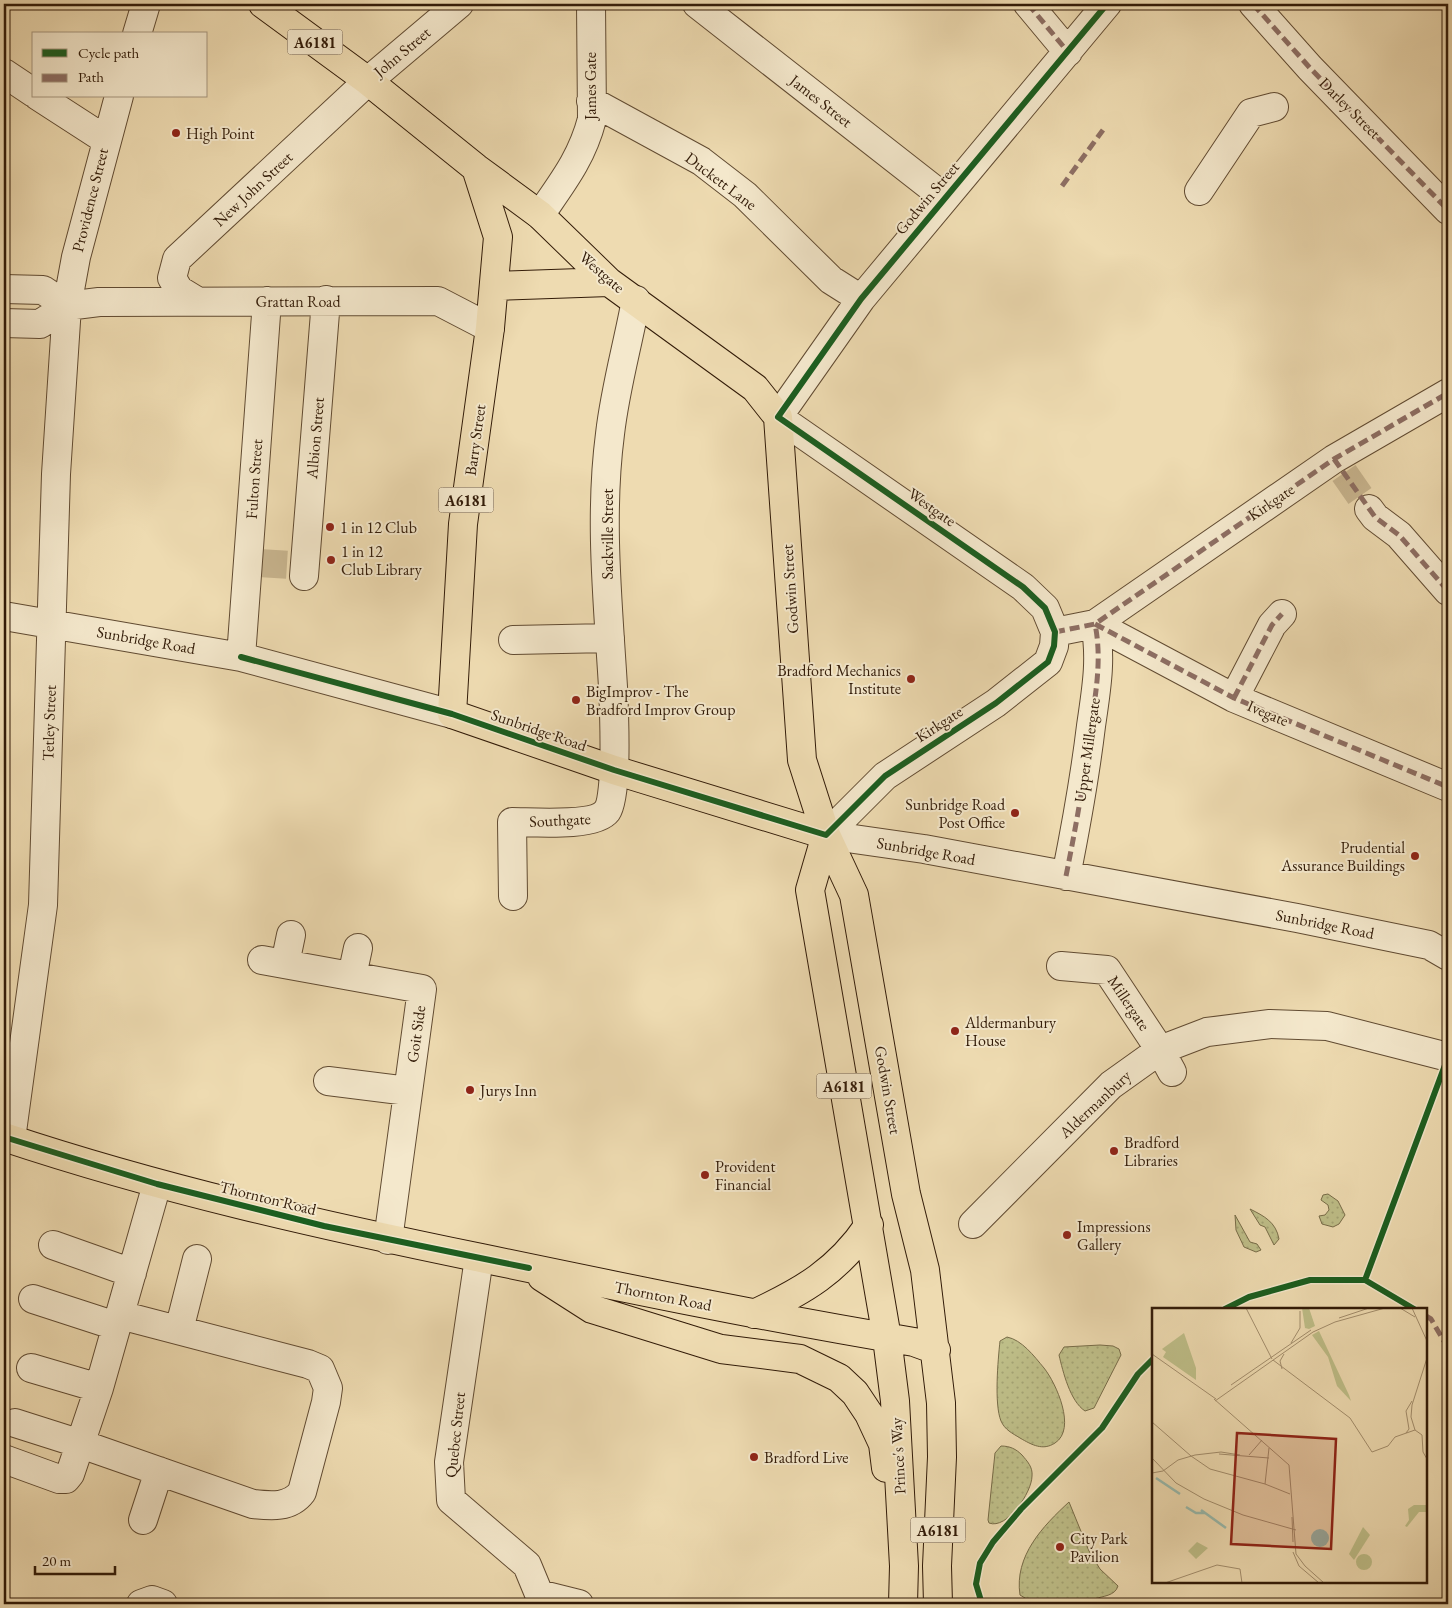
<svg xmlns="http://www.w3.org/2000/svg" width="1452" height="1608" viewBox="0 0 1452 1608" font-family="'EB Garamond',serif">
  <style>
    .grass { fill: url(#grass-dots); stroke: #786c48 }
    .lines { fill: none; stroke-linecap: round; stroke-linejoin: round }
    .minor-tunnel { stroke: #c8b58f; stroke-width: 28; stroke-dasharray: 28 14; stroke-linecap: butt }
    .minor-casing { stroke: #614b32; stroke-width: 30 }
    .major-casing { stroke: #321b08; stroke-width: 30 }
    .minor { stroke: #f4e8cc; stroke-width: 28 }
    .major { stroke: #eedbb1; stroke-width: 28 }
    .quiet { stroke: #8d6e63; stroke-width: 5; stroke-dasharray: 10 5; stroke-linecap: butt }
    .cycleway-casing { stroke: #f4e8cc; stroke-width: 9 }
    .cycleway { stroke: #1b5e20; stroke-width: 6 }
    .poi-dot { fill: #8f2418; stroke: #f4e8cc; stroke-width: 2 }
    .labels { text-anchor: middle; dominant-baseline: central; stroke-width: 4; stroke-linejoin: round; paint-order: stroke }
    .shield { fill: #f4e8cc; stroke: #6c5843; stroke-width: 1 }
    .shield-label { font-size: 15px; font-weight: bold; fill: #321b08 }
    .street-label { font-size: 16px; fill: #321b08; stroke: #f4e8cc }
    .poi-label { font-size: 16px; fill: #321b08; stroke: #f4e8cc; text-anchor: start }
    .inset-river { fill: none; stroke: #99bbae; stroke-width: 2.5 }
    .inset-road { fill: none; stroke: #a38e6d; stroke-width: 1 }
    .view { fill: #8f2418; fill-opacity: 0.15; stroke: #8f2418; stroke-width: 2.5 }
    .inset-edge { fill: none; stroke: #321b08; stroke-width: 2.5 }
  </style>
  <defs>
    <pattern id="grass-dots" width="8" height="8" patternUnits="userSpaceOnUse" patternTransform="scale(1.25)"><rect width="8" height="8" fill="#bebe88"/><path d="M2 2h.1M6 6h.1" fill="none" stroke="#a4a374" stroke-width="1.8" stroke-linecap="round"/></pattern>
  </defs>
  <rect width="100%" height="100%" fill="#eedbb1"/>
  <filter id="stains"><feTurbulence type="fractalNoise" baseFrequency=".004" numOctaves="4"/><feColorMatrix values="0 0 0 0 .2 0 0 0 0 .09 0 0 0 0 .02 0 0 0 .5 -.17"/></filter>
  <radialGradient id="worn" r=".72"><stop offset=".6" stop-color="#630" stop-opacity="0"/><stop offset="1" stop-color="#630" stop-opacity=".3"/></radialGradient>
  <path class="grass" d="M 1328,1194 L 1338,1201 L 1345,1215 L 1339,1224 L 1333,1227 L 1322,1224 L 1319,1216 L 1325,1215 L 1329,1210 L 1328,1205 L 1321,1200 L 1323,1195 Z
    M 1250,1209 C 1264,1216 1276,1222 1279,1239 L 1274,1245 L 1265,1227 L 1260,1225 Z
    M 1235,1215 L 1250,1242 L 1257,1244 L 1261,1250 L 1256,1252 L 1244,1247 L 1236,1230 Z
    M 1007,1337 C 1022,1340 1034,1356 1044,1368 C 1056,1383 1077,1429 1055,1443 C 1043,1451 1032,1445 1020,1438 C 1012,1433 1005,1430 1001,1421 C 994,1404 998,1360 1000,1341 Z
    M 1100,1345 L 1113,1346 L 1119,1349 L 1121,1355 L 1094,1408 L 1085,1411 C 1070,1401 1063,1372 1059,1355 L 1064,1347 Z
    M 1001,1446 C 1010,1446 1016,1449 1022,1455 C 1027,1461 1033,1467 1032,1476 C 1032,1492 1007,1530 989,1523 L 988,1520 L 995,1453 Z
    M 1069,1502 L 1089,1551 L 1100,1569 L 1118,1586 C 1115,1596 1103,1596 1094,1599 L 1096,1604 L 1035,1604 L 1020,1595 C 1014,1556 1043,1526 1069,1502 Z"/>
  <g class="lines">
    <path class="minor-tunnel" d="M 1344,473 L 1369,509
      M 259,563 L 291,565"/>
    <defs>
      <path id="minor" d="M 697,4 L 945,198
        M 1028,4 L 1068,52
        M 1253,4 L 1310,68 L 1448,210
        M 137,34 L 146,4
        M 4,73 L 34,93
        M 38,96 L 106,140
        M 591,101 L 701,161 L 745,195 L 831,280 L 861,299
        M 1199,191 L 1251,113 L 1274,107
        M 540,215 C 562,183 582,158 592,119 L 591,4
        M 4,289 L 43,290 L 67,306
        M 197,301 L 179,290 L 172,278 L 177,259 L 368,81 L 459,4
        M 4,323 L 40,324 L 67,306 L 99,302 L 438,301 L 490,328
        M 1369,509 L 1375,517 L 1399,535 L 1448,591
        M 304,576 L 326,300
        M 4,616 L 241,657 L 452,714
        M 1095,624 L 1234,698 L 1448,787
        M 1055,632 L 1045,608 L 1023,587 L 778,417 L 861,299 L 1107,4
        M 1055,632 L 1095,624 L 1334,459 L 1448,393
        M 513,640 L 610,638
        M 241,657 L 267,301
        M 1234,698 L 1272,625 L 1282,614
        M 826,835 L 924,849 L 1297,918 L 1429,945 L 1448,956
        M 826,835 L 885,776 L 996,703 L 1048,662 L 1054,646 L 1055,632
        M 1066,876 C 1076,826 1085,776 1091,726 C 1096,691 1102,659 1095,624
        M 513,896 L 512,822 C 533,822 595,827 607,811 C 618,796 614,709 613,687 C 608,603 599,518 610,434 C 615,389 628,344 636,300
        M 262,960 L 422,989 L 388,1240
        M 285,964 L 291,935
        M 1061,966 L 1107,970 L 1160,1050 L 1172,1072
        M 352,976 L 358,948
        M 328,1081 L 408,1091
        M 11,1139 L 43,905 L 56,474 L 67,306 L 76,257 L 119,96
        M 973,1224 L 1111,1085 L 1160,1050 L 1207,1032 L 1270,1024 L 1327,1026 L 1448,1057
        M 53,1245 L 132,1273
        M 479,1258 L 449,1462 L 451,1500 L 527,1565 L 539,1594 L 579,1604
        M 33,1299 L 116,1326
        M 179,1330 L 197,1259
        M 31,1368 L 99,1388
        M 15,1423 L 81,1444 L 253,1504 C 271,1506 290,1508 302,1492 L 326,1402 L 328,1388 L 320,1369 L 308,1364 L 120,1315
        M 4,1459 L 59,1479 L 66,1479 L 70,1474 L 99,1388 L 157,1184
        M 143,1520 L 159,1471
        M 141,1604 L 152,1600 L 163,1604"/>
      <path id="major" d="M 263,4 L 368,81 L 476,168 L 540,215 L 609,282 L 755,388 L 778,417 L 802,760 L 826,835 L 854,895 L 906,1194 L 925,1270 L 941,1403 L 942,1457 L 937,1566 L 938,1604
        M 476,168 L 498,237 L 490,328 L 463,524 L 452,714 L 614,770 L 826,835
        M 494,286 L 609,282
        M 826,835 L 810,890 L 887,1338 L 895,1401 L 904,1566 L 903,1604
        M 4,1137 C 160,1189 320,1225 481,1258 C 625,1288 769,1318 914,1342 L 936,1350
        M 542,1277 L 592,1309 L 721,1349 L 800,1359 L 839,1378 L 855,1393 L 869,1414 L 883,1444 L 886,1468
        M 754,1314 C 803,1291 838,1271 869,1225"/>
    </defs>
    <use href="#minor" class="minor-casing"/>
    <use href="#major" class="major-casing"/>
    <use href="#minor" class="minor"/>
    <use href="#major" class="major"/>
    <path class="quiet" d="M 1028,4 L 1068,52
      M 1253,4 L 1310,68 L 1448,210
      M 1062,186 L 1103,130
      M 1334,459 L 1375,517 L 1399,535 L 1448,591
      M 1095,624 L 1234,698 L 1448,787
      M 1055,632 L 1095,624 L 1334,459 L 1448,393
      M 1234,698 L 1272,625 L 1282,614
      M 1066,876 C 1076,826 1085,776 1091,726 C 1096,691 1102,659 1095,624
      M 1426,1316 L 1431,1319 L 1448,1348"/>
    <defs>
      <path id="cycleway" d="M 241,657 L 452,714 L 614,770 L 826,835 L 885,776 L 996,703 L 1048,662 L 1054,646 L 1055,632 L 1045,608 L 1023,587 L 778,417 L 861,299 L 1107,4
        M 4,1137 L 157,1184 L 324,1226 L 529,1268
        M 1365,1280 L 1448,1057
        M 1225,1309 L 1249,1297 L 1310,1280 L 1365,1280 L 1414,1309
        M 982,1604 L 976,1584 L 980,1563 L 993,1542 L 1021,1509 L 1102,1428 L 1138,1374 L 1153,1359"/>
    </defs>
    <use href="#cycleway" class="cycleway-casing"/>
    <use href="#cycleway" class="cycleway"/>
  </g>
  <g class="poi-dot">
    <circle cx="176" cy="133" r="5"/>
    <circle cx="330" cy="527" r="5"/>
    <circle cx="331" cy="560" r="5"/>
    <circle cx="911" cy="679" r="5"/>
    <circle cx="576" cy="700" r="5"/>
    <circle cx="1015" cy="813" r="5"/>
    <circle cx="1415" cy="856" r="5"/>
    <circle cx="955" cy="1031" r="5"/>
    <circle cx="470" cy="1090" r="5"/>
    <circle cx="1114" cy="1151" r="5"/>
    <circle cx="705" cy="1175" r="5"/>
    <circle cx="1067" cy="1235" r="5"/>
    <circle cx="754" cy="1457" r="5"/>
    <circle cx="1060" cy="1547" r="5"/>
  </g>
  <g class="labels">
    <g class="shield">
      <rect x="287.5" y="29.5" width="55" height="25" rx="4"/>
      <rect x="438.5" y="487.5" width="55" height="25" rx="4"/>
      <rect x="816.5" y="1073.5" width="55" height="25" rx="4"/>
      <rect x="910.5" y="1517.5" width="55" height="25" rx="4"/>
    </g>
    <g class="shield-label">
      <text x="315" y="42">A6181</text>
      <text x="466" y="500">A6181</text>
      <text x="844" y="1086">A6181</text>
      <text x="938" y="1530">A6181</text>
    </g>
    <g class="street-label">
      <text transform="translate(402 52) rotate(-40)">John Street</text>
      <text transform="translate(590 86) rotate(-90)">James Gate</text>
      <text transform="translate(821 101) rotate(38)">James Street</text>
      <text transform="translate(1350 108) rotate(45)">Darley Street</text>
      <text transform="translate(721 181) rotate(37)">Duckett Lane</text>
      <text transform="translate(253 189) rotate(-43)">New John Street</text>
      <text transform="translate(927 198) rotate(-50)">Godwin Street</text>
      <text transform="translate(90 200) rotate(-76)">Providence Street</text>
      <text transform="translate(602 272) rotate(41)">Westgate</text>
      <text x="298" y="301">Grattan Road</text>
      <text transform="translate(315 438) rotate(-85)">Albion Street</text>
      <text transform="translate(475 440) rotate(-82)">Barry Street</text>
      <text transform="translate(254 479) rotate(-86)">Fulton Street</text>
      <text transform="translate(1271 502) rotate(-34)">Kirkgate</text>
      <text transform="translate(932 507) rotate(35)">Westgate</text>
      <text transform="translate(607 534) rotate(-90)">Sackville Street</text>
      <text transform="translate(790 589) rotate(-94)">Godwin Street</text>
      <text transform="translate(146 640) rotate(10)">Sunbridge Road</text>
      <text transform="translate(1268 713) rotate(23)">Ivegate</text>
      <text transform="translate(49 723) rotate(-88)">Tetley Street</text>
      <text transform="translate(939 724) rotate(-33)">Kirkgate</text>
      <text transform="translate(539 730) rotate(19)">Sunbridge Road</text>
      <text transform="translate(1087 750) rotate(-82)">Upper Millergate</text>
      <text transform="translate(560 820) rotate(-3)">Southgate</text>
      <text transform="translate(926 851) rotate(10)">Sunbridge Road</text>
      <text transform="translate(1325 924) rotate(11)">Sunbridge Road</text>
      <text transform="translate(1129 1003) rotate(56)">Millergate</text>
      <text transform="translate(416 1034) rotate(-82)">Goit Side</text>
      <text transform="translate(888 1090) rotate(80)">Godwin Street</text>
      <text transform="translate(1095 1104) rotate(-43)">Aldermanbury</text>
      <text transform="translate(268 1198) rotate(14)">Thornton Road</text>
      <text transform="translate(663 1296) rotate(11)">Thornton Road</text>
      <text transform="translate(455 1435) rotate(-84)">Quebec Street</text>
      <text transform="translate(898 1456) rotate(-93)">Prince's Way</text>
    </g>
    <g class="poi-label">
      <text x="186" y="133">High Point</text>
      <text x="340" y="527">1 in 12 Club</text>
      <text x="341" y="551">1 in 12<tspan x="341" dy="18">Club Library</tspan></text>
      <text x="901" y="670" text-anchor="end">Bradford Mechanics<tspan x="901" dy="18">Institute</tspan></text>
      <text x="586" y="691">BigImprov - The<tspan x="586" dy="18">Bradford Improv Group</tspan></text>
      <text x="1005" y="804" text-anchor="end">Sunbridge Road<tspan x="1005" dy="18">Post Office</tspan></text>
      <text x="1405" y="847" text-anchor="end">Prudential<tspan x="1405" dy="18">Assurance Buildings</tspan></text>
      <text x="965" y="1022">Aldermanbury<tspan x="965" dy="18">House</tspan></text>
      <text x="480" y="1090">Jurys Inn</text>
      <text x="1124" y="1142">Bradford<tspan x="1124" dy="18">Libraries</tspan></text>
      <text x="715" y="1166">Provident<tspan x="715" dy="18">Financial</tspan></text>
      <text x="1077" y="1226">Impressions<tspan x="1077" dy="18">Gallery</tspan></text>
      <text x="764" y="1457">Bradford Live</text>
      <text x="1070" y="1538">City Park<tspan x="1070" dy="18">Pavilion</tspan></text>
    </g>
  </g>
  <g transform="translate(1152 1308)">
    <rect width="275" height="275" fill="#eedbb1"/>
    <path d="M 150,0 L 157,0 L 163,18 L 157,21 L 153,20 ZM 167,23 L 197,87 L 199,93 L 185,78 L 176,49 L 160,27 ZM 45,234 L 56,240 L 44,251 L 36,243 Z" fill="#bebe88"/>
    <path d="M 32,25 L 44,60 L 44,72 L 11,49 L 14,44 L 10,41 ZM 262,197 L 275,197 L 275,204 L 267,204 L 255,219 L 253,218 L 257,212 L 256,201 ZM204 254a8 8 0 1 1 16 0a8 8 0 1 1-16 0Z" fill="#bebe88"/>
    <path d="M 211,219 L 218,227 L 202,252 L 197,246 Z" fill="#bebe88"/>
    <path d="M159 230a9 9 0 1 1 18 0a9 9 0 1 1-18 0Z" fill="#99bbae"/>
    <path class="inset-river" d="M 4,170 L 28,186M 34,199 L 44,205 L 53,205M 49,202 L 74,220"/>
    <path class="inset-road" d="M 94,0 L 120,51M 248,0 L 263,9M 260,0 L 275,33M 187,10 L 217,0M 139,35 L 148,20 L 148,3M 0,46 L 64,91M 121,52 L 198,110 L 220,144 L 236,138 L 243,129 L 263,122M 130,61 L 128,53 L 132,46M 79,77 L 159,22M 62,91 L 137,157 L 144,246 L 153,258 L 172,275M 63,93 L 161,24 L 183,14 L 233,0M 0,114 L 39,148 L 58,161 L 113,176M 263,122 L 259,109 L 260,97 L 275,50M 263,122 L 270,127 L 271,144 L 275,151M 254,125 L 257,121 L 254,103 L 260,93M 117,140 L 113,176 L 138,186M 67,146 L 117,150M 97,147 L 110,132M 0,150 L 24,175 L 52,191 L 91,207 L 144,222M 0,165 L 11,163 L 26,152 L 43,147 L 69,144 L 88,147M 140,209 L 141,234M 141,244 L 147,258 L 167,275M 13,275 L 65,257 L 88,261 L 90,275"/>
    <path class="view" d="M 85,125 L 184,131 L 179,241 L 79,236 Z"/>
    <rect width="275" height="275" class="inset-edge"/>
  </g>
  <rect width="1452" height="1608" fill="none" stroke="#eedbb1" stroke-width="20"/>
  <rect x="5" y="5" width="1442" height="1598" fill="none" stroke="#321b08" stroke-width="2.5"/>
  <rect x="10" y="10" width="1432" height="1588" fill="none" stroke="#321b08"/>
  <rect x="32" y="32" width="175" height="65" fill="#f4e8cc" stroke="#a6967e"/>
  <rect x="42" y="49" width="25" height="8" fill="#1b5e20" stroke="#a6967e"/>
  <text x="78" y="58" font-size="15" fill="#321b08">Cycle path</text>
  <rect x="42" y="74" width="25" height="8" fill="#8d6e63" stroke="#a6967e"/>
  <text x="78" y="82" font-size="15" fill="#321b08">Path</text>
  <path d="M35 1566v8h80v-8" fill="none" stroke="#321b08" stroke-width="2.5"/>
  <text x="42" y="1566" font-size="15" fill="#321b08" stroke="#f4e8cc" stroke-width="4" paint-order="stroke">20 m</text>
  <rect width="100%" height="100%" filter="url(#stains)"/>
  <rect width="100%" height="100%" fill="url(#worn)"/>
</svg>
